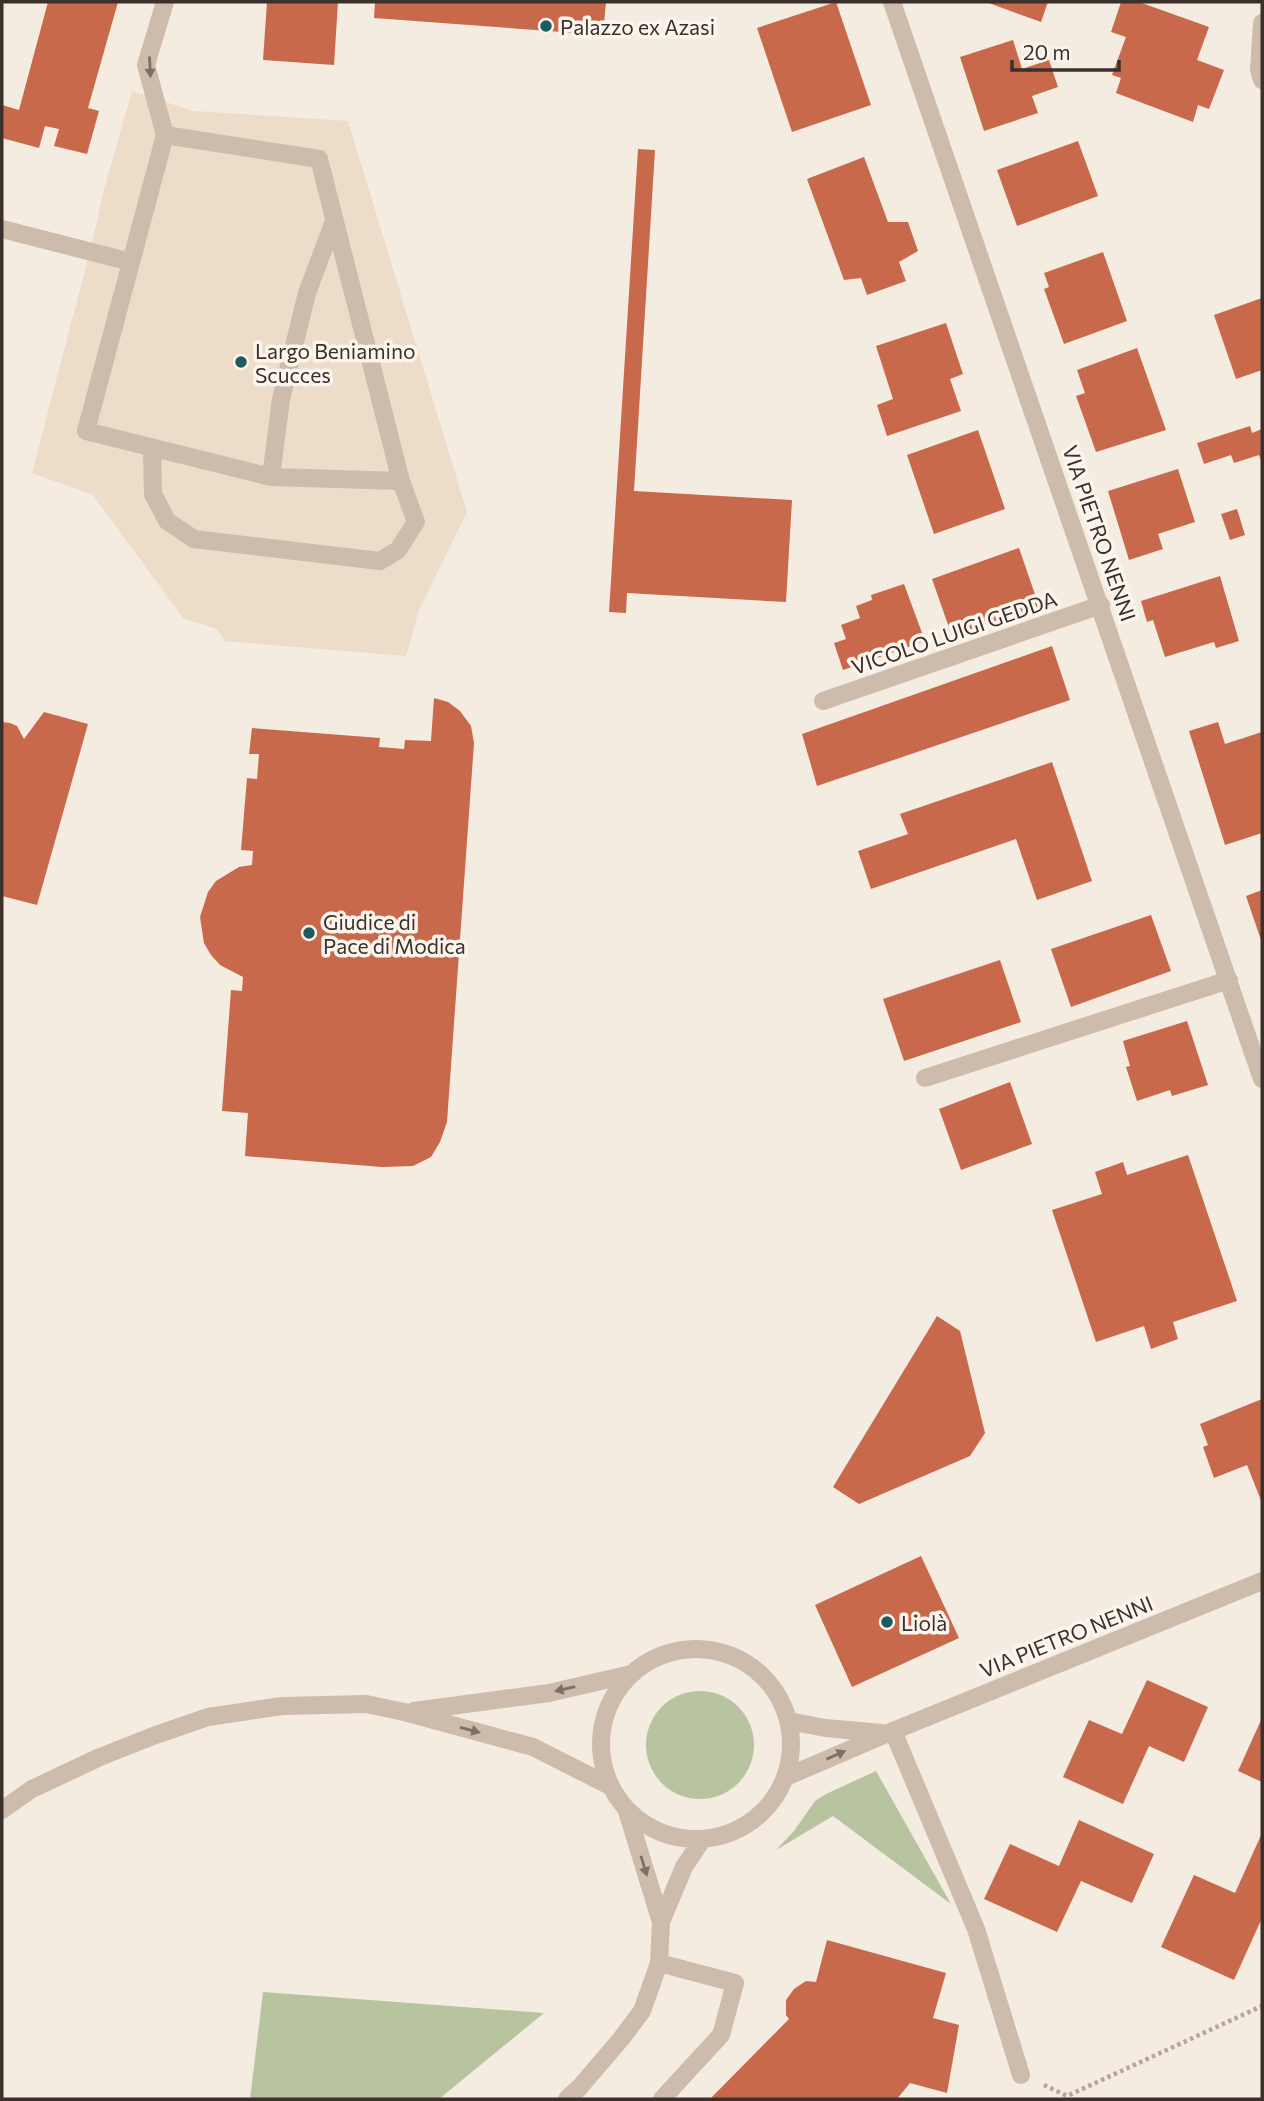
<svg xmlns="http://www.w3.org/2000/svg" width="1264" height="2101" viewBox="0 0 1264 2101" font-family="Commissioner,sans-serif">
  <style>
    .green { fill: #b8c4a0 }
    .plaza { fill: #ecdcc8 }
    .building { fill: #c8694b }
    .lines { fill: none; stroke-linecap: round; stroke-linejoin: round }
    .path { stroke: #b9a596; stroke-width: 4.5; stroke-dasharray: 3.5 3.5; stroke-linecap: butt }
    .service { stroke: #cdbbac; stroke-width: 18 }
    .minor { stroke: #cdbbac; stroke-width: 18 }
    .oneway { fill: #7d6f65 }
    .poi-dot { fill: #1f5a5e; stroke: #fbf5ee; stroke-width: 2.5 }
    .labels { text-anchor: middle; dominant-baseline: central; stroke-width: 7; stroke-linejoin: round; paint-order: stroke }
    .poi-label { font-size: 21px; fill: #3b302b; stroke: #fbf5ee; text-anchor: start }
    .street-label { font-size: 21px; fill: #3b302b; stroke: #fbf5ee }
  </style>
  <rect width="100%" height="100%" fill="#f4ebe1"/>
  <path class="green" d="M646 1745a54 54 0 1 1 108 0a54 54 0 1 1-108 0Z
    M 876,1771 L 951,1904 L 833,1816 L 776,1850 L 794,1831 L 815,1801 L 826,1794 Z
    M 263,1992 L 544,2013 L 439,2099 L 250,2099 Z"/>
  <path class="plaza" d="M 132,91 L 193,111 L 348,121 L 467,512 L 419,610 L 406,656 L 225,641 L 217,629 L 183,618 L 93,495 L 32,473 L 90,251 L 104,190 Z"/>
  <path class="building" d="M 48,2 L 118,2 L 88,108 L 99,111 L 87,154 L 54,146 L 59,129 L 45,126 L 39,148 L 2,138 L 2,105 L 19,110 Z
    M 267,2 L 338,2 L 334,65 L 263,60 Z
    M 375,2 L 606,2 L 603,35 L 374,18 Z
    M 836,2 L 871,105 L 792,132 L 757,28 Z
    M 986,2 L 1048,2 L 1041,22 Z
    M 1121,2 L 1139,2 L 1209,27 L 1197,60 L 1224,70 L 1209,109 L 1198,105 L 1193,122 L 1116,93 L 1121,78 L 1112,75 L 1126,37 L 1111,32 Z
    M 1013,40 L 1022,69 L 1049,60 L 1058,87 L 1032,96 L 1038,113 L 984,131 L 960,57 Z
    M 1078,141 L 1098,196 L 1017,226 L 997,170 Z
    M 638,149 L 655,150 L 634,491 L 792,500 L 786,602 L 627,593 L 626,613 L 609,612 Z
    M 864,157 L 888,222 L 908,222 L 918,251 L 899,262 L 906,281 L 867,295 L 861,278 L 844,280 L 807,179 Z
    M 1103,252 L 1127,321 L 1064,344 L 1044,289 L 1049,287 L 1044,273 Z
    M 1262,298 L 1262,370 L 1236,379 L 1214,315 Z
    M 946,323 L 963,374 L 950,379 L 961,411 L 887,436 L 877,405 L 893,399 L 876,346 Z
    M 1137,348 L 1166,430 L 1096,452 L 1076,396 L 1085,393 L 1077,370 Z
    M 1250,426 L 1252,433 L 1262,429 L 1262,463 L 1259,455 L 1234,463 L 1231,455 L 1204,464 L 1197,443 Z
    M 978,430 L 1005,509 L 934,534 L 907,455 Z
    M 1178,469 L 1195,522 L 1158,534 L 1163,549 L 1129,560 L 1108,491 Z
    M 1237,509 L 1245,535 L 1230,540 L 1221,514 Z
    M 1019,548 L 1039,606 L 952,636 L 932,579 Z
    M 1220,576 L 1239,641 L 1216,648 L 1214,642 L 1165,657 L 1153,620 L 1147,622 L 1141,601 Z
    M 904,584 L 925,641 L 843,670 L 834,643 L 846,639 L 841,625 L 860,618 L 856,606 L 872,600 L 871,595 Z
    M 1052,646 L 1070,700 L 817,786 L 802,734 Z
    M 434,698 L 448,702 L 460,711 L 471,726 L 474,743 L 447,1122 L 440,1142 L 431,1157 L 413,1166 L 382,1167 L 245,1156 L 248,1113 L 222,1111 L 231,990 L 242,991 L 243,977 L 220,965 L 211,955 L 204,943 L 200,917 L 208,892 L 216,881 L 239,867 L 252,865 L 253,851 L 241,850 L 247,778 L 257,779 L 259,754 L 249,754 L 252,728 L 380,738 L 379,747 L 404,749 L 405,740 L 431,741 Z
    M 44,712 L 88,724 L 37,905 L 2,896 L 2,722 L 10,723 L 17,726 L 24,739 Z
    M 1218,722 L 1225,744 L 1262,732 L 1262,833 L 1225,845 L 1189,731 Z
    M 1052,762 L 1092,881 L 1037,900 L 1016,839 L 871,889 L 858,851 L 908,834 L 900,814 Z
    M 1262,890 L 1262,943 L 1246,896 Z
    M 1151,915 L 1171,971 L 1071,1007 L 1051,949 Z
    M 1000,960 L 1021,1022 L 904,1061 L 883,999 Z
    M 1187,1021 L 1208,1085 L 1172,1096 L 1170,1090 L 1137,1101 L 1126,1067 L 1130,1066 L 1123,1041 Z
    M 1010,1082 L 1032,1144 L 961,1170 L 939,1109 Z
    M 1188,1155 L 1237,1301 L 1173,1322 L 1178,1339 L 1151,1349 L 1144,1326 L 1096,1342 L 1052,1210 L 1102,1194 L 1095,1172 L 1123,1162 L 1127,1175 Z
    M 937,1316 L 960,1331 L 985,1433 L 970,1456 L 859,1504 L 833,1487 Z
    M 1262,1399 L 1262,1503 L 1247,1465 L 1214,1478 L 1203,1447 L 1208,1445 L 1200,1424 Z
    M 921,1556 L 959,1638 L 852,1687 L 815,1605 Z
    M 1147,1680 L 1208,1707 L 1184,1762 L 1149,1746 L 1123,1804 L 1063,1777 L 1089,1720 L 1122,1734 Z
    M 1262,1718 L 1262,1782 L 1238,1771 Z
    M 1079,1820 L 1154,1854 L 1132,1903 L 1081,1881 L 1057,1932 L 984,1899 L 1010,1844 L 1059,1866 Z
    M 1262,1833 L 1262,1918 L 1234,1980 L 1161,1947 L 1194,1875 L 1235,1893 Z
    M 827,1940 L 946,1973 L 933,2018 L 959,2025 L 947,2093 L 910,2083 L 897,2099 L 710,2099 L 789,2019 L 786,2015 L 786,2000 L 794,1989 L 806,1981 L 816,1982 Z"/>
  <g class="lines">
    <path class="path" d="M 1044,2085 L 1067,2096 L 1262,2006"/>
    <path class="service" d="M 893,1731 L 976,1929 L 1021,2075
      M 659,1963 L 735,1983 L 721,2035 L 662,2099"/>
    <path class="minor" d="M 892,2 L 1262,1079
      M 1262,23 L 1259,70 L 1262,80
      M 165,135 L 319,159 L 401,481 L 271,477 L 86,431 Z
      M 165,135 L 146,65 L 165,2
      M 2,229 L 131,262
      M 152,447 L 153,494 L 167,521 L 194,539 L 380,561 L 398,550 L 416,522 L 401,481
      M 271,477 L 281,399 L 307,293 L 334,221
      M 823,701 L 1101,605
      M 925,1078 L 1229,980
      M601 1744a95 95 0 1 1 190 0a95 95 0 1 1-190 0Z
      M 414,1711 L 549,1693 L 631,1674
      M 789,1721 L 825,1728 L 882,1733
      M 786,1777 L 893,1731 L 1262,1581
      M 2,1810 L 32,1789 L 100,1757 L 153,1736 L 208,1717 L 282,1706 L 366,1704 L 404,1712 L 533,1747 L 610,1786
      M 661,1922 L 684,1867 L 702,1840
      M 567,2099 L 579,2088 L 621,2039 L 642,2011 L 659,1963 L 661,1922 L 627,1811"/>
  </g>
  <defs><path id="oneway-solid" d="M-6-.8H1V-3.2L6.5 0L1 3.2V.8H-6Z" transform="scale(1.75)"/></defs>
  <g class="oneway">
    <use href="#oneway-solid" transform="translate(150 67) rotate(87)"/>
    <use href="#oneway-solid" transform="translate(565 1689) rotate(167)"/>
    <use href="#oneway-solid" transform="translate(470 1730) rotate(15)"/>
    <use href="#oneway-solid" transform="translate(836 1755) rotate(-24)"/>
    <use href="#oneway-solid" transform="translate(644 1866) rotate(73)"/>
  </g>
  <g class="poi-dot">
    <circle cx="546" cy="26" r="7"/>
    <circle cx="241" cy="362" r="7"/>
    <circle cx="309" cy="933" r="7"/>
    <circle cx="887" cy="1622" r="7"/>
  </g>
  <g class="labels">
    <g class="poi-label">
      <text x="560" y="26">Palazzo ex Azasi</text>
      <text x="255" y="350">Largo Beniamino<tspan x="255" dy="24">Scucces</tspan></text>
      <text x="323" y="921">Giudice di<tspan x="323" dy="24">Pace di Modica</tspan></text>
      <text x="901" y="1622">Liolà</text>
    </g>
    <g class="street-label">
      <text transform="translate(1100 533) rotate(71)">VIA PIETRO NENNI</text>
      <text transform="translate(954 632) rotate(-19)">VICOLO LUIGI GEDDA</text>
      <text transform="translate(1066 1636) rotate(-22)">VIA PIETRO NENNI</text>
    </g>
  </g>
  <rect width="1264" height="2101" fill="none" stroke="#3b302b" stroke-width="7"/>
  <path d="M1012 60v10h107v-10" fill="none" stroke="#3b302b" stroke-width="3.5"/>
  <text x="1023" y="60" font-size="21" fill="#3b302b" stroke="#fbf5ee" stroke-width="5" paint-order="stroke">20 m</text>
</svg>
